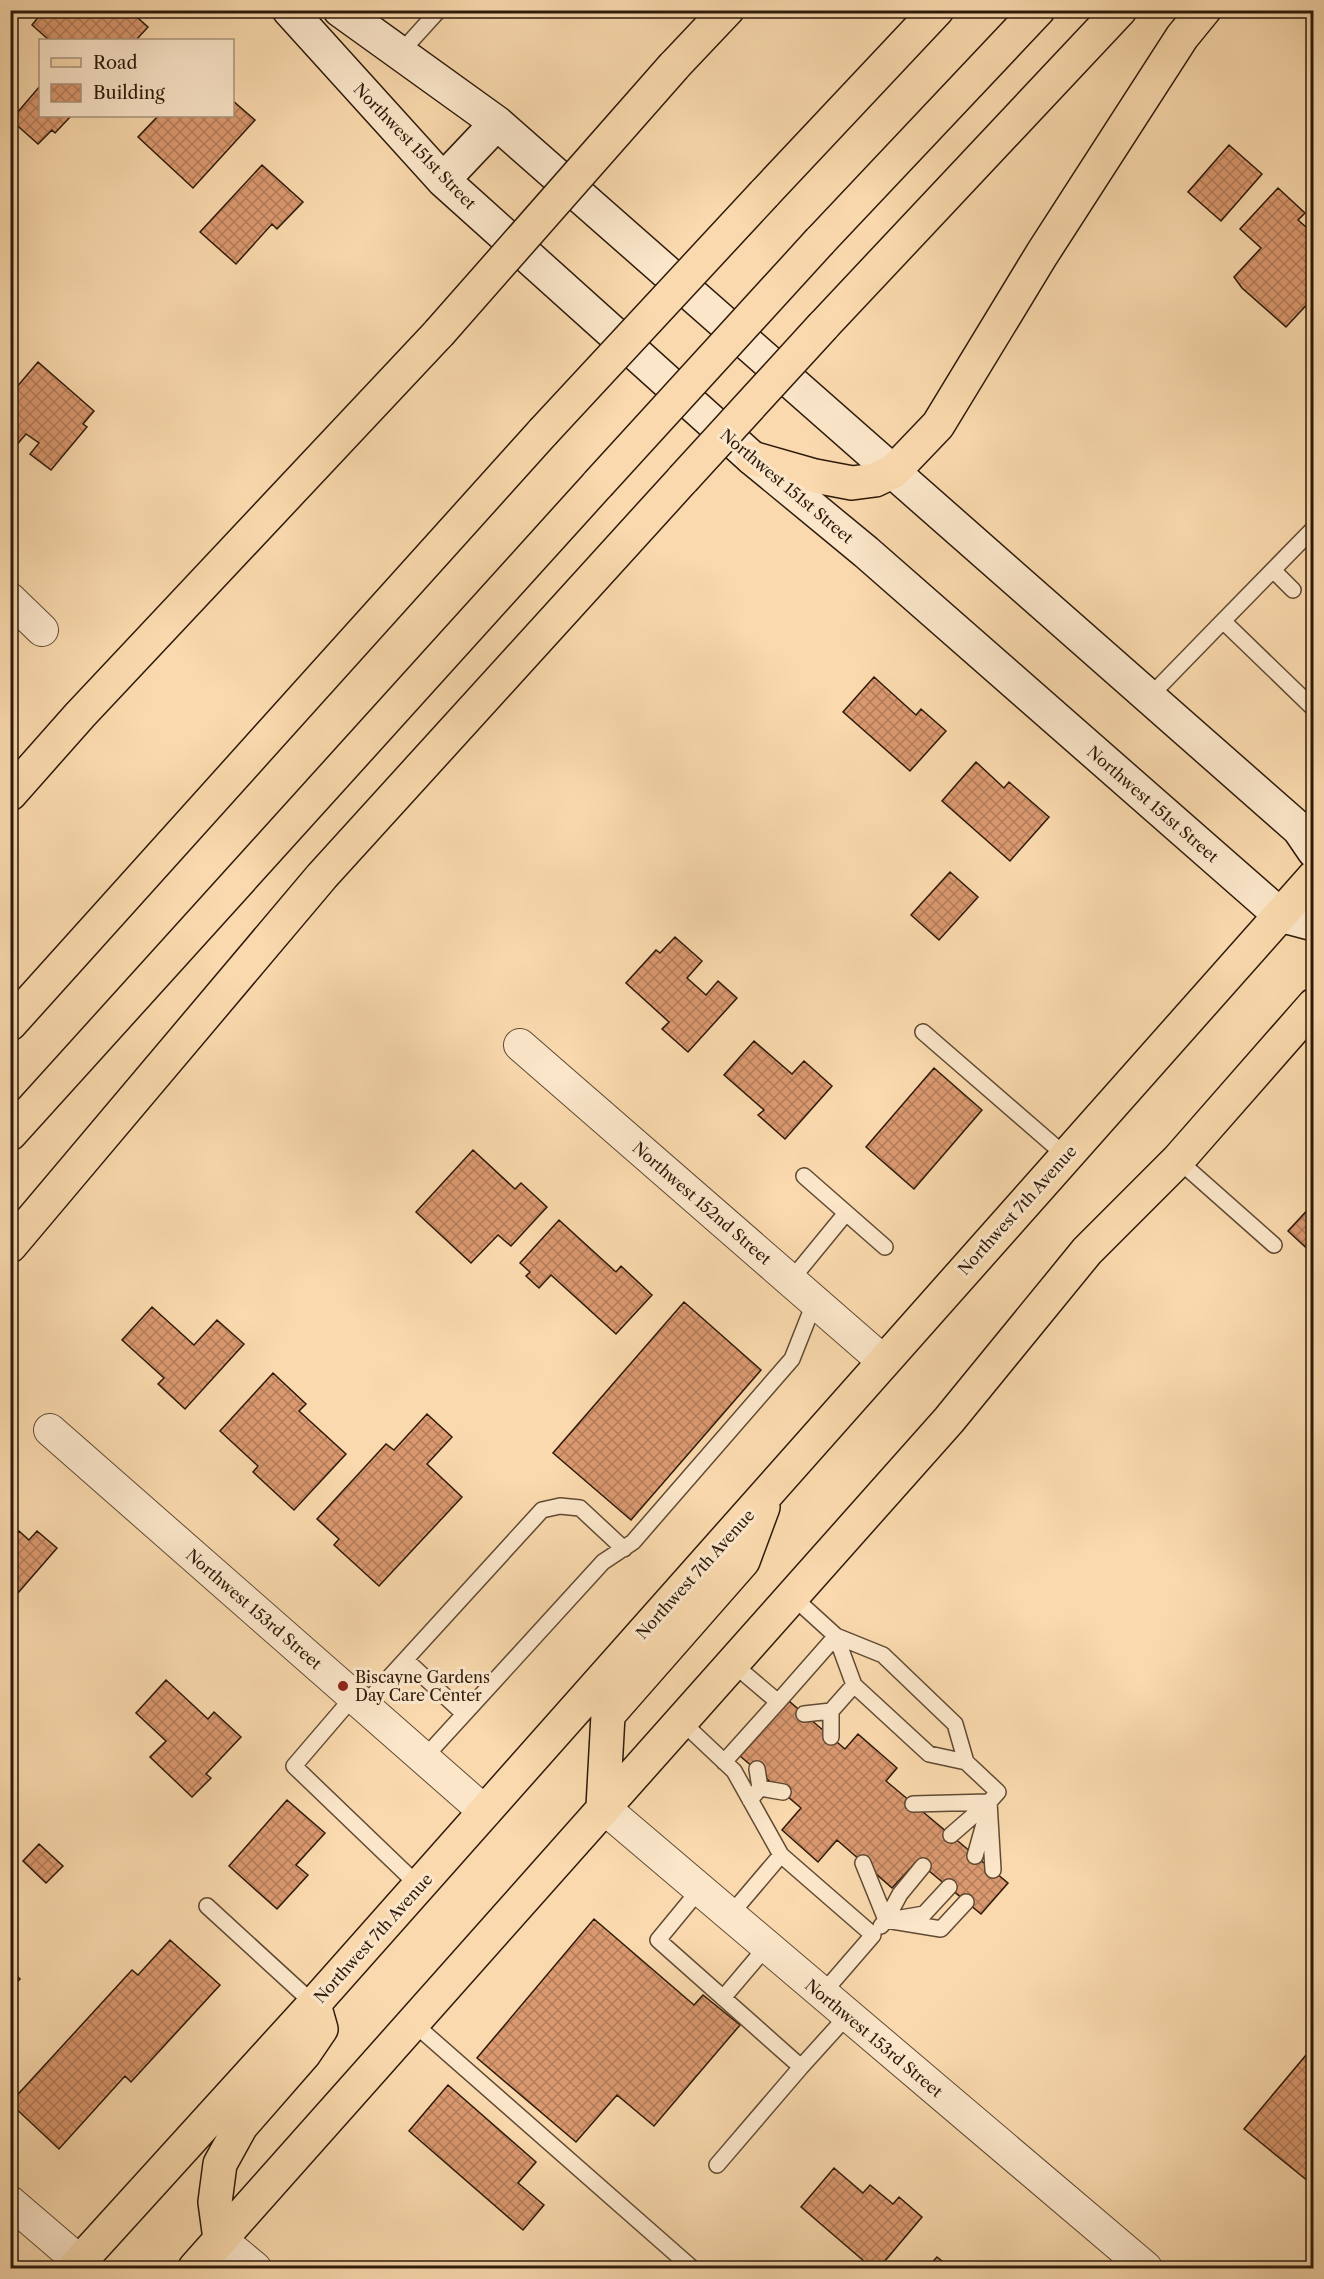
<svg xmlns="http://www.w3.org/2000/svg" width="1324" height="2279" viewBox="0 0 1324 2279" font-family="'Libre Caslon Text',serif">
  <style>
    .building { fill: url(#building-cross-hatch); stroke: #2d1a0a; stroke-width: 1.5 }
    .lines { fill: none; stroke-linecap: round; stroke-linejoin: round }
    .lane-casing { stroke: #604a33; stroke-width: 18 }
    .street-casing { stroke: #604a33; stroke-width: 34 }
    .secondary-casing { stroke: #2d1a0a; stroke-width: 36 }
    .primary-casing { stroke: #2d1a0a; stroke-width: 36 }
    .highway-casing { stroke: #2d1a0a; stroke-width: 36 }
    .lane { stroke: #fbe6ca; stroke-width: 15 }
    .street { stroke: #fbe6ca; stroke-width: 32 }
    .secondary { stroke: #fbe6ca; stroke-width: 33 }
    .primary { stroke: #f9d9ad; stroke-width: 33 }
    .highway { stroke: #f9d9ad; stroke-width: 33 }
    .highway-bridge-casing { stroke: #2d1a0a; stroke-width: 36; stroke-linecap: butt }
    .highway-bridge { stroke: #f9d9ad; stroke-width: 33 }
    .poi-dot { fill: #8f2418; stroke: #fbe6ca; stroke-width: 2 }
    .labels { text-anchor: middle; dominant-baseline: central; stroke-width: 6; stroke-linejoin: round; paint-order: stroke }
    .street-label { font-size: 16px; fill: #2d1a0a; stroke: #fbe6ca }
    .poi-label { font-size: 16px; fill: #2d1a0a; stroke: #fbe6ca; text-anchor: start }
  </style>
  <defs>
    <pattern id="building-cross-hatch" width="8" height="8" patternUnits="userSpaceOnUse" patternTransform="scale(1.5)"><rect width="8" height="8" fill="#db9970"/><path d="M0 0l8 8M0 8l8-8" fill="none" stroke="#b27c5a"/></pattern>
  </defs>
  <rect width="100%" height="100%" fill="#f9d9ad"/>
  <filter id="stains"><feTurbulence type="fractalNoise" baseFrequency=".00333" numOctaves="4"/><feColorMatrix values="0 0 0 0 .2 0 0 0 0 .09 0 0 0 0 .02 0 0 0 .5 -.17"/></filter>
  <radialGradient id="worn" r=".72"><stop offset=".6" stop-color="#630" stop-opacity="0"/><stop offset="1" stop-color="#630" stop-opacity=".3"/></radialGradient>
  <path class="building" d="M 44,10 L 129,10 L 148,27 L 136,40 L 49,40 L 32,25 Z
    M 40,86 L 40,116 L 71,116 L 55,133 L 52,130 L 38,144 L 11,120 Z
    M 232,100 L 255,120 L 193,188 L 138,137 L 158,116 L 232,116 Z
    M 1229,145 L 1262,174 L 1221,221 L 1188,192 Z
    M 262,165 L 303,202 L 277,229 L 272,224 L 236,264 L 200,232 Z
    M 1278,188 L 1305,213 L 1298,220 L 1314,234 L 1314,297 L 1286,327 L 1242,288 L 1234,277 L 1261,248 L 1240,229 Z
    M 38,362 L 94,411 L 83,424 L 87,427 L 51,470 L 30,454 L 39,443 L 26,434 L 14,448 L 10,445 L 10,395 Z
    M 874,677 L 916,715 L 921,709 L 946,731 L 910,771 L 843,712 Z
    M 976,762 L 1004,788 L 1009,782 L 1049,817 L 1010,861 L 942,801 Z
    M 950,872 L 978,897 L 939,940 L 911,915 Z
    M 675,937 L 702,961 L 687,978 L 706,995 L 718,981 L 737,998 L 688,1052 L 662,1029 L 669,1022 L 626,983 L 656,950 L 660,953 Z
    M 754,1041 L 792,1074 L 804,1061 L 832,1086 L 785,1139 L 758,1115 L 764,1110 L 724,1075 Z
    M 934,1068 L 982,1110 L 914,1189 L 866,1147 Z
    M 473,1150 L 515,1189 L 521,1183 L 547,1207 L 511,1246 L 498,1235 L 471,1263 L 416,1212 Z
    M 1314,1203 L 1314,1255 L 1288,1231 Z
    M 559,1220 L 616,1272 L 621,1266 L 652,1295 L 616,1334 L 551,1275 L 539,1288 L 526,1276 L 530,1272 L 520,1263 Z
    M 684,1302 L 761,1370 L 631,1520 L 553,1453 Z
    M 152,1307 L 194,1345 L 217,1320 L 244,1344 L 185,1409 L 158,1384 L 164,1378 L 122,1340 Z
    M 273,1373 L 306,1404 L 299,1411 L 346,1454 L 294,1510 L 253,1472 L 258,1466 L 220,1431 Z
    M 427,1414 L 452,1437 L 427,1464 L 462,1497 L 379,1586 L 334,1545 L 339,1539 L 317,1519 L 386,1444 L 394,1450 Z
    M 19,1531 L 29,1540 L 37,1531 L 57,1548 L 12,1600 L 10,1598 L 10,1537 L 12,1539 Z
    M 166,1680 L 208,1719 L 214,1712 L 241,1737 L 206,1774 L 211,1778 L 192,1797 L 150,1757 L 166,1741 L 136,1713 Z
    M 789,1701 L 845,1749 L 858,1734 L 897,1768 L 886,1781 L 1008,1883 L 981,1914 L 917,1861 L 892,1888 L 837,1840 L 818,1862 L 782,1830 L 801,1808 L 740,1756 Z
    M 287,1800 L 325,1833 L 296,1865 L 308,1875 L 277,1909 L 229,1866 Z
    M 39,1844 L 63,1866 L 46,1883 L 23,1861 Z
    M 594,1919 L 694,2005 L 703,1995 L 740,2025 L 654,2126 L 617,2095 L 576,2142 L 477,2058 Z
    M 170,1940 L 220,1985 L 131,2082 L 125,2076 L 59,2149 L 10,2103 L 132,1970 L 138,1975 Z
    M 10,1969 L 20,1979 L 10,1989 Z
    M 1312,2048 L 1314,2049 L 1314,2186 L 1244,2129 Z
    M 448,2085 L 536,2162 L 518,2183 L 544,2205 L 523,2230 L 409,2131 Z
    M 834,2168 L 863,2193 L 870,2185 L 893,2204 L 899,2197 L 922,2217 L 879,2268 L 872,2268 L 801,2207 Z
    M 937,2257 L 951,2268 L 927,2268 Z"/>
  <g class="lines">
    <defs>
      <path id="lane" d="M 400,53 L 439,10
        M 1273,570 L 1293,590
        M 1223,621 L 1314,528
        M 1150,696 L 1223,621 L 1312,707 L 1314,705
        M 923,1032 L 1066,1156
        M 1178,1160 L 1274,1245
        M 804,1176 L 885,1247
        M 791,1280 L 846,1213
        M 792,1596 L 836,1636 L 883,1655 L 955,1724 L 966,1762 L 998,1792 L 989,1802 L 913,1804
        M 406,1660 L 464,1714
        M 354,1696 L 294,1766 L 419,1886
        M 778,1702 L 836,1636 L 854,1685 L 929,1754 L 966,1762
        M 364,1705 L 542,1510 L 560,1506 L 580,1508 L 624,1549
        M 831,1711 L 831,1737
        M 804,1714 L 831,1711 L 854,1685
        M 681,1721 L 734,1771 L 781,1855
        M 424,1758 L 603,1562 L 633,1542 L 792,1359 L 815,1301
        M 724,1762 L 778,1702 L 732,1663
        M 760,1788 L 783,1792
        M 750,1800 L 760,1788 L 757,1769
        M 989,1802 L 993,1870
        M 951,1835 L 989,1802
        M 975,1856 L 986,1817
        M 863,1863 L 886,1920 L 881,1926
        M 700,1889 L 658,1940 L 801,2067 L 848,2015
        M 207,1906 L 314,2004
        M 730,1915 L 781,1855 L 873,1935 L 822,1994
        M 901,1918 L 924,1914 L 949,1887
        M 886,1920 L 941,1929 L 966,1902
        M 886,1920 L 900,1894 L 923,1866
        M 723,1998 L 767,1946
        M 412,2022 L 692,2268
        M 717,2165 L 801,2067"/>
      <path id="street" d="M 10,599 L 42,630
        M 520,1045 L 883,1361
        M 50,1430 L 485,1812
        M 603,1807 L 1146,2268
        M 10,2202 L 80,2262
        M 220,2239 L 255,2268"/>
      <path id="secondary" d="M 289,10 L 443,180 L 752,458 L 866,552 L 1280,915 L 1314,924
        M 340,10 L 497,123 L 1299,829 L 1314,851
        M 443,180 L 497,123"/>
      <path id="primary" d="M 603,1807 L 608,1715 L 743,1561 L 763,1507
        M 220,2239 L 215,2202 L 220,2164 L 241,2126 L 304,2054 L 321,2029 L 314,2004
        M 74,2268 L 314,2004 L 1314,877
        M 195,2268 L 949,1420 L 1087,1251 L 1178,1160 L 1314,1005"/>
      <path id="highway" d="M 674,66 L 727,10
        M 764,194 L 937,10
        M 820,241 L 1038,10
        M 823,326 L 1120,10
        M 752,458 L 815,476 L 852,483 L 875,480 L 894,471 L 938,425 L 1042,254 L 1182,37 L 1204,10
        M 10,794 L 80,715 L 439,333
        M 10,1024 L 543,432
        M 10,1134 L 598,484
        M 10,1246 L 322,876 L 683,479"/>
    </defs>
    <use href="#lane" class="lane-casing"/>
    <use href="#street" class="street-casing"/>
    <use href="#secondary" class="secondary-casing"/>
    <use href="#primary" class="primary-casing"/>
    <use href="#highway" class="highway-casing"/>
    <use href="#lane" class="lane"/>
    <use href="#street" class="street"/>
    <use href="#secondary" class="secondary"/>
    <use href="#primary" class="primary"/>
    <use href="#highway" class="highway"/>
    <defs>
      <path id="highway-bridge" d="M 439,333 L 674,66
        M 543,432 L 764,194
        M 683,479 L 823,326
        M 598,484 L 820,241"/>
    </defs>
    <use href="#highway-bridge" class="highway-bridge-casing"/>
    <use href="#highway-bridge" class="highway-bridge"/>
  </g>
  <circle class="poi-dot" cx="343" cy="1686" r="6"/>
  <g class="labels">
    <g class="street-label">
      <text transform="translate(415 146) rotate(46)">Northwest 151st Street</text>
      <text transform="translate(787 486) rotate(40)">Northwest 151st Street</text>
      <text transform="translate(1153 804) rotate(41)">Northwest 151st Street</text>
      <text transform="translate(702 1203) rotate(41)">Northwest 152nd Street</text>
      <text transform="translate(1017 1210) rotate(-48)">Northwest 7th Avenue</text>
      <text transform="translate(695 1574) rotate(-48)">Northwest 7th Avenue</text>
      <text transform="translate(254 1609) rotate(41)">Northwest 153rd Street</text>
      <text transform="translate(373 1938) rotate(-48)">Northwest 7th Avenue</text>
      <text transform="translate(874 2038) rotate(40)">Northwest 153rd Street</text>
    </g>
    <g class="poi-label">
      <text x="355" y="1677">Biscayne Gardens<tspan x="355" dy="18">Day Care Center</tspan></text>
    </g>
  </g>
  <rect width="1324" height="2279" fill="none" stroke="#f9d9ad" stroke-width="36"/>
  <rect x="12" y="12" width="1300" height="2255" fill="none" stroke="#2d1a0a" stroke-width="3"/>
  <rect x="18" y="18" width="1288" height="2243" fill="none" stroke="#2d1a0a" stroke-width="1.5"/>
  <rect x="39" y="39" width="195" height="78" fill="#fbe6ca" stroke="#a9947d" stroke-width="1.5"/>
  <rect x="51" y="58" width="30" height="9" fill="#f9d9ad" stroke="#a9947d" stroke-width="1.5"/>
  <text x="93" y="69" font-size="18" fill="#2d1a0a">Road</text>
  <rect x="51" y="84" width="30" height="18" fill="url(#building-cross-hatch)" stroke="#a9947d" stroke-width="1.5"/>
  <text x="93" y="99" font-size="18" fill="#2d1a0a">Building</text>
  <rect width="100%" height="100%" filter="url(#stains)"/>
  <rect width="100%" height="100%" fill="url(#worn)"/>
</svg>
